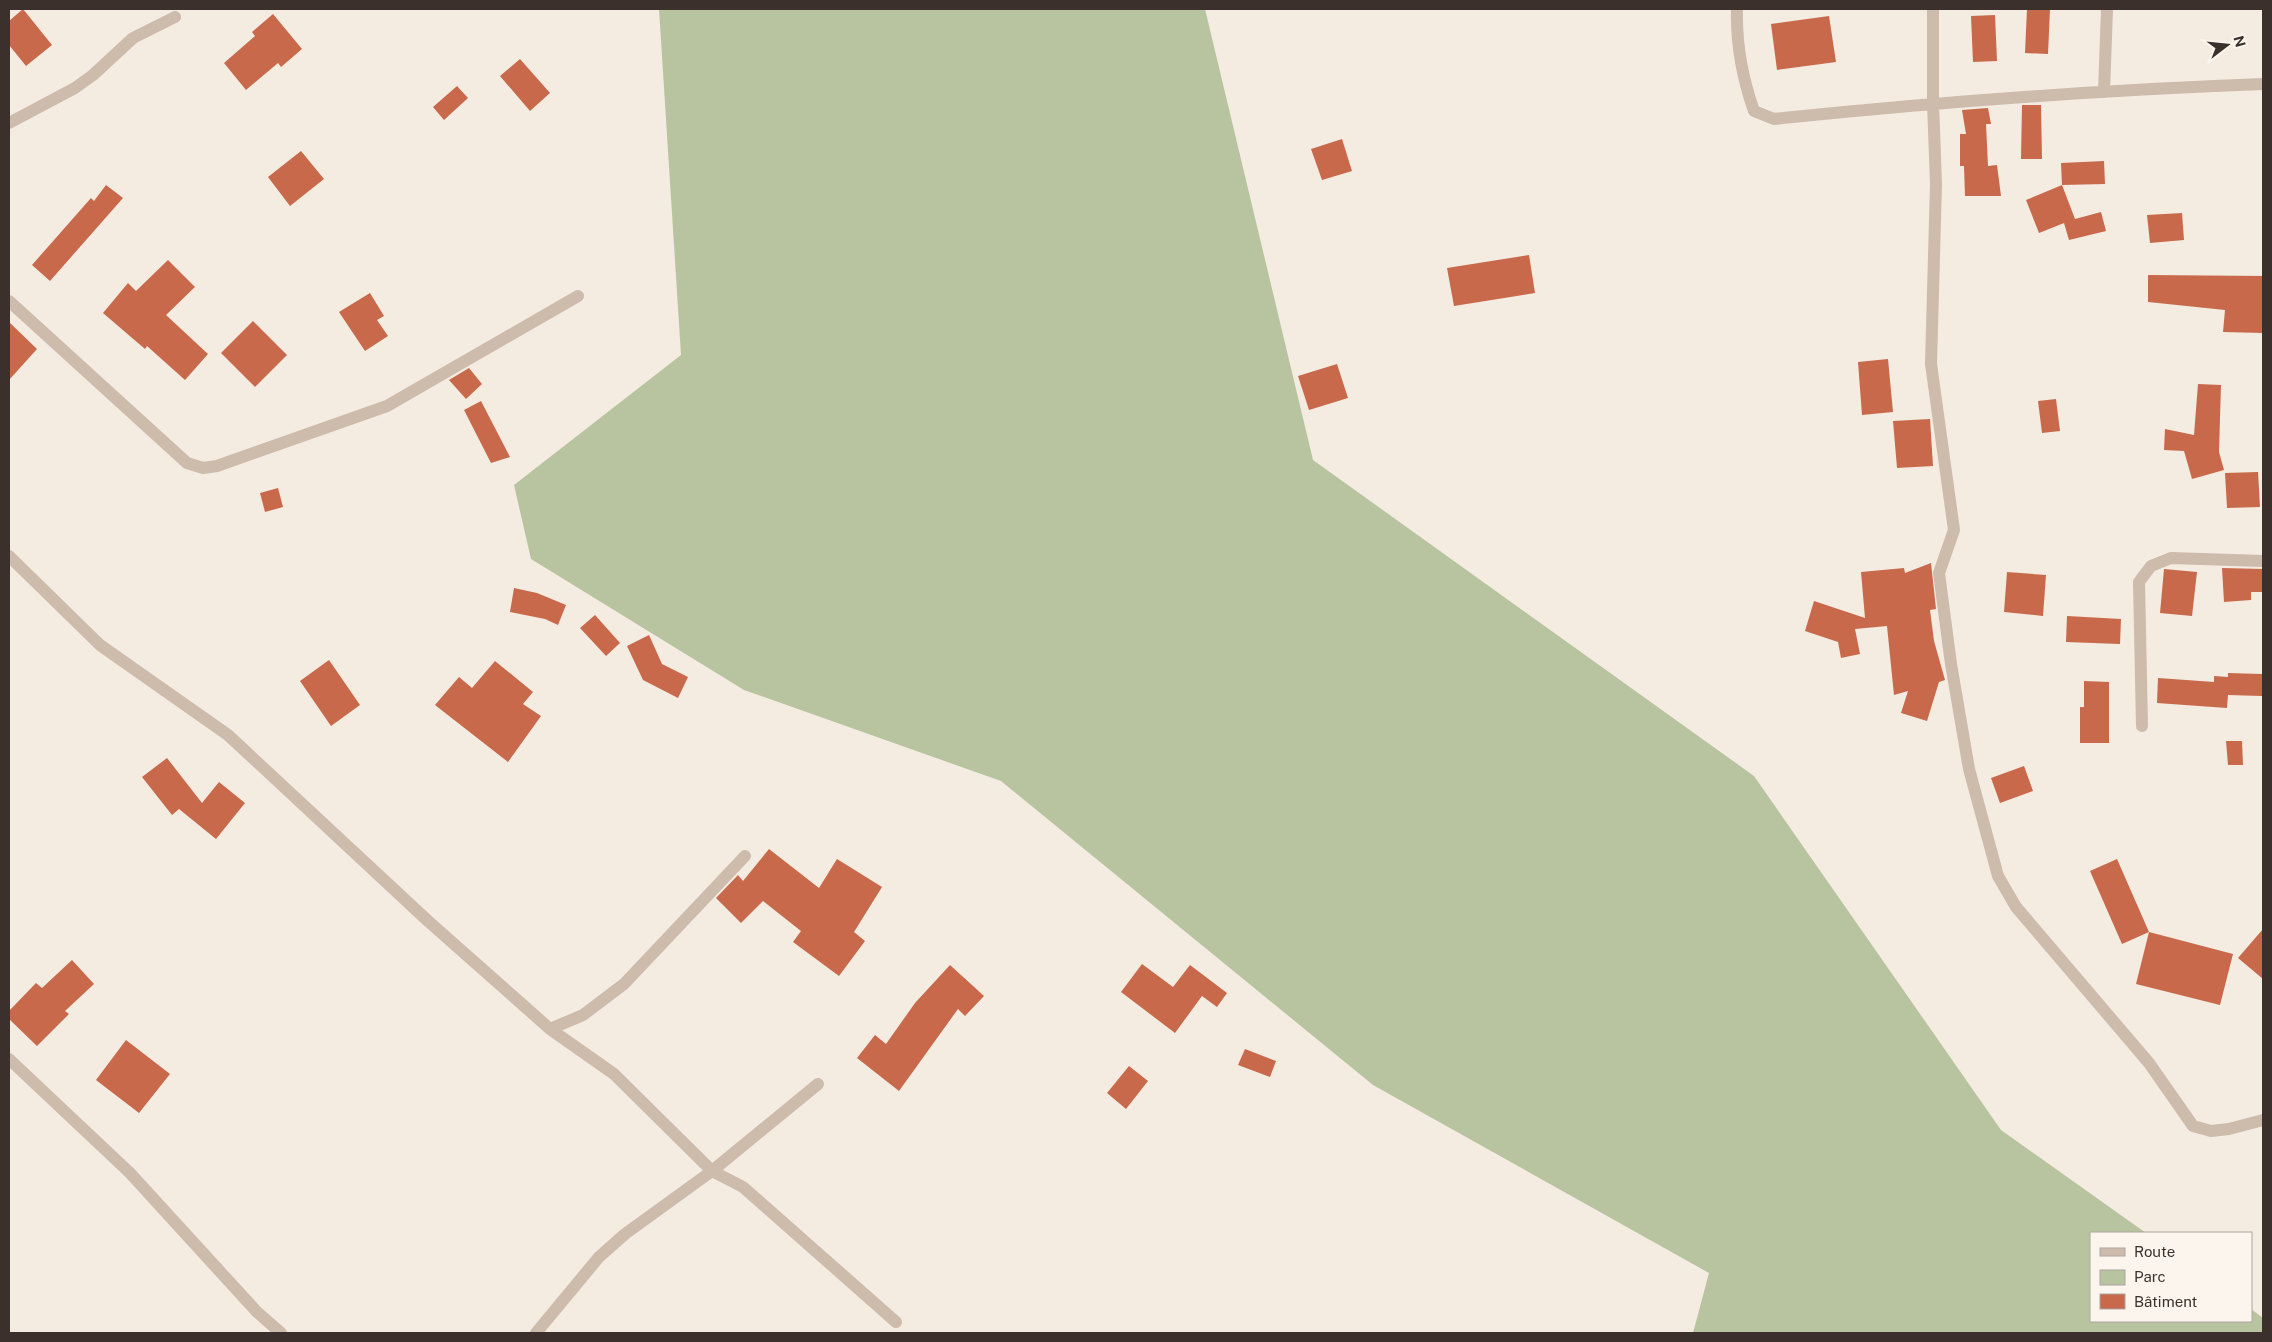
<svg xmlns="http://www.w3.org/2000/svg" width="2272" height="1342" viewBox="0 0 2272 1342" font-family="'Public Sans',sans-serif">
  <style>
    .green { fill: #b8c4a0 }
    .building { fill: #c8694b }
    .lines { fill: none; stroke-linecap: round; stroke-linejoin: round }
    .minor { stroke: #cdbbac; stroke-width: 12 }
  </style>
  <rect width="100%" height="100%" fill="#f4ebe1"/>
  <path class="green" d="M 659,9 L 1205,9 L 1313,460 L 1754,776 L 2001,1130 L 2146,1233 L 2091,1233 L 2091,1321 L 2251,1321 L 2251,1309 L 2263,1318 L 2263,1333 L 1693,1333 L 1709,1273 L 1373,1085 L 1001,781 L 744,690 L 531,559 L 514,485 L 681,355 Z"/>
  <path class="building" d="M 23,9 L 52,45 L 26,66 L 9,45 L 9,21 Z
    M 2027,9 L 2050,9 L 2048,54 L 2025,53 Z
    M 273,14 L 302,49 L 281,67 L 278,63 L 246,90 L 224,63 L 255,36 L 252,32 Z
    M 1995,15 L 1997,61 L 1973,62 L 1971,16 Z
    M 1829,16 L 1836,62 L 1777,70 L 1771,24 Z
    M 520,59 L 550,93 L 530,111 L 500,76 Z
    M 457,86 L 468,98 L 444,120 L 433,107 Z
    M 2022,105 L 2041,105 L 2042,159 L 2021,159 Z
    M 1988,108 L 1991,124 L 1986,124 L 1988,166 L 1997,165 L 2001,196 L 1965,196 L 1964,166 L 1960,166 L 1960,134 L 1966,134 L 1962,110 Z
    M 1342,139 L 1352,171 L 1322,180 L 1311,149 Z
    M 301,151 L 324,179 L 290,206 L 268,177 Z
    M 2104,161 L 2105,184 L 2062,185 L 2061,163 Z
    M 106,185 L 123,198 L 50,281 L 32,265 L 91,198 L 94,201 Z
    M 2062,185 L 2075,219 L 2101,212 L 2106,231 L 2069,240 L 2064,223 L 2039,233 L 2026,200 Z
    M 2182,213 L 2184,240 L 2150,243 L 2147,215 Z
    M 1529,255 L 1535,293 L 1454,306 L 1447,268 Z
    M 168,260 L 195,287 L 166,315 L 208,354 L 185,380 L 147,346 L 145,349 L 103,313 L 128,283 L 136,291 Z
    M 2148,275 L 2263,276 L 2263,333 L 2223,332 L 2225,310 L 2148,302 Z
    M 370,293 L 384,316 L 377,320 L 388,336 L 365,351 L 339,312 Z
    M 253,321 L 287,355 L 255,387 L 221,353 Z
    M 9,322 L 37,349 L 9,380 Z
    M 1888,359 L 1893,412 L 1862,415 L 1858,362 Z
    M 1337,364 L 1348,398 L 1309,410 L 1298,376 Z
    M 469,368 L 482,384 L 466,399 L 449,380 Z
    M 2198,384 L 2221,385 L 2219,452 L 2224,470 L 2192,479 L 2184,451 L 2164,450 L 2165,429 L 2194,435 Z
    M 2056,399 L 2060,431 L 2042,433 L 2038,401 Z
    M 481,401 L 510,457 L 491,463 L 464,410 Z
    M 1930,419 L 1933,466 L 1897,468 L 1893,421 Z
    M 2258,472 L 2260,507 L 2227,508 L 2225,473 Z
    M 278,488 L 283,507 L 265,512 L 260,493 Z
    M 1931,563 L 1936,609 L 1930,610 L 1934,641 L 1945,680 L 1939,682 L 1927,721 L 1901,713 L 1908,691 L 1894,695 L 1887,626 L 1855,629 L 1860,654 L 1841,658 L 1838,642 L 1805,631 L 1814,601 L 1865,618 L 1861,572 L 1904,568 L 1905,573 Z
    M 2222,568 L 2263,569 L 2263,592 L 2251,592 L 2251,600 L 2224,602 Z
    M 2164,569 L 2197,572 L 2192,616 L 2160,613 Z
    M 2007,572 L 2046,575 L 2043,616 L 2004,612 Z
    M 514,588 L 537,593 L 566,605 L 558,625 L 545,619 L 510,612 Z
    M 595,615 L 620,643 L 606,656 L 580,628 Z
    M 2067,616 L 2121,619 L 2120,644 L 2066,642 Z
    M 649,635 L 662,664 L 688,677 L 678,698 L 643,680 L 627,646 Z
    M 329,660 L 360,705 L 331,726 L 300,681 Z
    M 495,661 L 533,692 L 523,704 L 541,716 L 508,762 L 435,705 L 459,677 L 472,688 Z
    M 2228,673 L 2262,674 L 2262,696 L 2228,695 L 2227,708 L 2157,703 L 2158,678 L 2214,682 L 2214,676 L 2228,677 Z
    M 2084,681 L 2109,682 L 2109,743 L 2080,743 L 2080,707 L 2084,707 Z
    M 2226,741 L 2242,741 L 2243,765 L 2228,765 Z
    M 167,758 L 202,803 L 219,782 L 245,803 L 216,839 L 179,809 L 172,815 L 142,777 Z
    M 2024,766 L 2033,791 L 2000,803 L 1991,778 Z
    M 769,849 L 819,888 L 837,859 L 882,887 L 854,932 L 865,941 L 839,976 L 793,942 L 801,931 L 763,901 L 741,923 L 716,898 L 738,875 L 743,881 Z
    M 2117,859 L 2149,932 L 2122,944 L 2090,871 Z
    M 2263,929 L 2263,979 L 2238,958 Z
    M 2149,932 L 2233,954 L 2220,1005 L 2136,984 Z
    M 72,960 L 94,984 L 65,1011 L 69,1014 L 37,1046 L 9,1019 L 9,1011 L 36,983 L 42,988 Z
    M 1142,964 L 1173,987 L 1190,965 L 1227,993 L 1217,1007 L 1202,996 L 1175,1033 L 1121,992 Z
    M 950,965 L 984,996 L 965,1016 L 958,1009 L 899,1091 L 857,1058 L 875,1035 L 886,1044 L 915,1003 Z
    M 126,1040 L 170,1074 L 139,1113 L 96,1080 Z
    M 1245,1049 L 1276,1061 L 1270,1077 L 1238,1065 Z
    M 1129,1066 L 1148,1081 L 1126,1109 L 1107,1093 Z"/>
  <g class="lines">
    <path class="minor" d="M 1737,9 C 1736,45 1742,77 1754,111 L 1774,119 C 1937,102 2100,90 2263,84
      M 1933,9 L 1933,103 L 1936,184 L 1931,364 L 1954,530 L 1939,573 L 1951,664 L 1969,769 L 1998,876 L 2016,907 L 2149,1063 L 2193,1126 L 2211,1131 L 2229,1129 L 2263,1120
      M 2104,92 L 2107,9
      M 9,123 L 75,88 L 93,75 L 133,38 L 175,17
      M 9,301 L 187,463 L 203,468 L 217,466 L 387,406 L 578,296
      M 9,556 L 100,645 L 228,735 L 428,921 L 550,1029 L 614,1074 L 712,1171 L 743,1187 L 896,1322
      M 2142,726 L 2139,582 L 2151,566 L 2171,558 L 2263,561
      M 550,1029 L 583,1015 L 624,984 L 745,856
      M 9,1059 L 130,1173 L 257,1312 L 281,1333
      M 536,1333 L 599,1257 L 625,1234 L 712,1171 L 818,1084"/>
  </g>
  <rect width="2272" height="1342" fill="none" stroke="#3b302b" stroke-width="20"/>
  <rect x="2090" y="1232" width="162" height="90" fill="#fbf5ee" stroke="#aea6a0"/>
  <rect x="2100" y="1248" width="25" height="8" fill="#cdbbac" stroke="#aea6a0"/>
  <text x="2134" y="1257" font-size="15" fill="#3b302b">Route</text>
  <rect x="2100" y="1270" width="25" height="15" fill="#b8c4a0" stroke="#aea6a0"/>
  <text x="2134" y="1282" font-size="15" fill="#3b302b">Parc</text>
  <rect x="2100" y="1294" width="25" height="15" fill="#c8694b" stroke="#aea6a0"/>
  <text x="2134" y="1307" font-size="15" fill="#3b302b">Bâtiment</text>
  <g transform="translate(2227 45) rotate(74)" stroke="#fbf5ee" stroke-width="4" paint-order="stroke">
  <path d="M0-4L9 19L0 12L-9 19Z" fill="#3b302b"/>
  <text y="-8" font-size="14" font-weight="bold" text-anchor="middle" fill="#3b302b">N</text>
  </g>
</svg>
